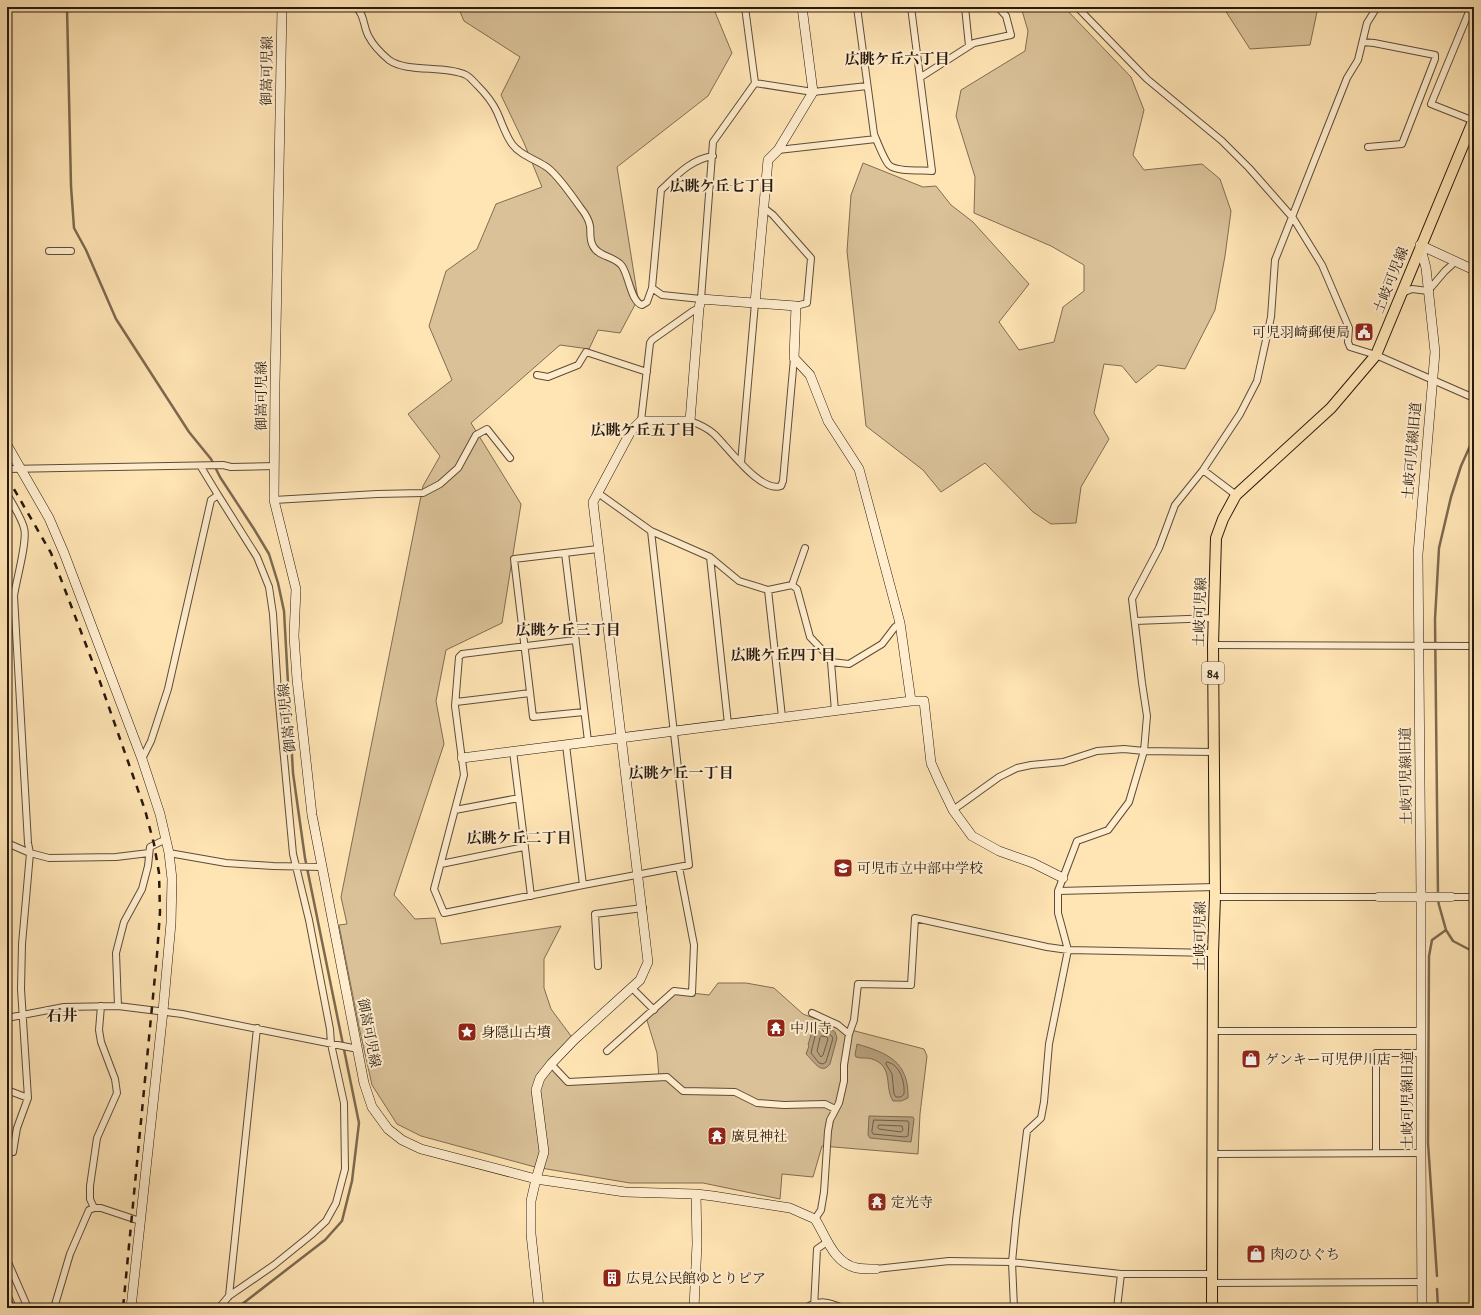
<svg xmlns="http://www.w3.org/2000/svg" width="1481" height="1315" viewBox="0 0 1481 1315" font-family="Alegreya,'Noto Serif JP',serif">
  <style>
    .green { fill: #dac198; stroke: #806d53 }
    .water { fill: #b69f7c; stroke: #7d6950 }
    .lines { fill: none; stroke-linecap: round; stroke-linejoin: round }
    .shore { stroke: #6e5c45; stroke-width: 1 }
    .stream { stroke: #7d6950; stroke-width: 2.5 }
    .street-casing { stroke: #5d4c38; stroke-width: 8 }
    .secondary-casing { stroke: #27190e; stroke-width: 10 }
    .primary-casing { stroke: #27190e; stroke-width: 12 }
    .street { stroke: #ffedce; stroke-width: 6 }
    .secondary { stroke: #ffedce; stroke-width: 9 }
    .primary { stroke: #ffe4b4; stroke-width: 10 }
    .rail { stroke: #27190e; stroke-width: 2.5; stroke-dasharray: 7 7; stroke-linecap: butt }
    .labels { text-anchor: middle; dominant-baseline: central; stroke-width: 4; stroke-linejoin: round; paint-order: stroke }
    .shield { fill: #ffedce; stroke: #685948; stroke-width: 1 }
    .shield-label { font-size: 13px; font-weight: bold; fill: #27190e }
    .street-label { font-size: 14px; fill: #27190e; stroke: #ffedce }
    .poi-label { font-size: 14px; fill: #27190e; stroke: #ffedce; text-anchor: start }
    .neighbourhood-label { font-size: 15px; font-weight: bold; fill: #27190e; stroke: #ffedce }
    .quarter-label { font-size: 16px; font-weight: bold; fill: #27190e; stroke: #ffedce }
  </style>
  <rect width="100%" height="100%" fill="#ffe4b4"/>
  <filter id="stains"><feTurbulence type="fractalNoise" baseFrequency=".005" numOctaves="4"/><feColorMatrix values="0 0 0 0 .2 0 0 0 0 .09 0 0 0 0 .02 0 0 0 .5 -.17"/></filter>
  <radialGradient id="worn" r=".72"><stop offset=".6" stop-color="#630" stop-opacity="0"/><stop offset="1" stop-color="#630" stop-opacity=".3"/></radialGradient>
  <path class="green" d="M 458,7 L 713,7 L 732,53 L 708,96 L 617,167 L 638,299 L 620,333 L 598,330 L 589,349 L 560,345 L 471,423 L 521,504 L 502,623 L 446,650 L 436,701 L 444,744 L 394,895 L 415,919 L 435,918 L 441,944 L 561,926 L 544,959 L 544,988 L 551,1009 L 574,1040 L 551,1064 L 568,1082 L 659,1078 L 657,1053 L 646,1017 L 674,991 L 709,995 L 718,983 L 746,983 L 774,988 L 803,1014 L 832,1025 L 924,1049 L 927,1056 L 920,1114 L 918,1154 L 822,1146 L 813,1177 L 782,1174 L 780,1199 L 703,1183 L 630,1183 L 535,1167 L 421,1136 L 397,1124 L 372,1085 L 359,1027 L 339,925 L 347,924 L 341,897 L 423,486 L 440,456 L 408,414 L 452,380 L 429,326 L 446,271 L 477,249 L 496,204 L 542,187 L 524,143 L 501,95 L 520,57 L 464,21 Z
    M 1021,7 L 1064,7 L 1131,77 L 1144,110 L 1133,155 L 1144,170 L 1202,164 L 1220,179 L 1231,211 L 1225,256 L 1215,310 L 1185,369 L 1158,365 L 1136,383 L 1122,366 L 1104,364 L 1094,413 L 1109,439 L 1081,487 L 1076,523 L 1051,524 L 1033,512 L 985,463 L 941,492 L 923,470 L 866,426 L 847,251 L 851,195 L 863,163 L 923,187 L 936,186 L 951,205 L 973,222 L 1029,284 L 999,322 L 1019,350 L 1054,342 L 1063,307 L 1084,291 L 1084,265 L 1051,246 L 974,213 L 975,177 L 956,116 L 961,90 L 1025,51 L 1028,31 Z
    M 1223,7 L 1318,7 L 1310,45 L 1250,49 Z"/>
  <path class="water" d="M 814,1025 L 831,1029 L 835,1032 L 837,1038 L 830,1064 C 821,1076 813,1060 806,1054 L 809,1046 L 808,1045 Z
    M 857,1044 C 888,1053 909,1062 908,1098 L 901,1101 L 893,1101 C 884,1087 894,1066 872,1059 C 867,1057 862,1059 856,1057 L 855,1055 Z
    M 869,1116 L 913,1117 L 914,1119 L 911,1142 L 870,1138 L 868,1135 Z
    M 7,1285 L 17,1308 L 7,1308 Z"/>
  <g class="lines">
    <path class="shore" d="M 819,1030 L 829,1033 L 833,1038 L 826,1062 L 823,1064 L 819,1063 L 811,1053 L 816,1032 Z
      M 822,1036 L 827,1037 L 828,1039 L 823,1055 L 821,1057 L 817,1051 L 820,1038 Z
      M 887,1062 C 900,1064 905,1082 904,1094 L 901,1097 L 896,1097 L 894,1094 L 892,1074 L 886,1064 Z
      M 874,1120 L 908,1121 L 909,1123 L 908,1136 L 905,1137 L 873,1134 L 872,1132 Z
      M 879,1125 L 902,1126 L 903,1130 L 901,1132 L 879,1129 L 878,1128 Z"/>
    <path class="stream" d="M 67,7 L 71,186 L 74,228 L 86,250 L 116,319 L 189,432 L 211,459 L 220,477 L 254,529 L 269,554 L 278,583 L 284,611 L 293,773 L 305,858 L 359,1123 L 352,1181 L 342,1221 L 325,1240 L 237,1308
      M 1438,895 L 1435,619 L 1439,548 L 1451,497 L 1461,466 L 1474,437
      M 1446,930 L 1453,941 L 1474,952
      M 1437,1276 L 1428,1143 L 1429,956 L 1432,940 L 1446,930 L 1439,905 L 1438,900
      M 1437,1289 L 1438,1308"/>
    <defs>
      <path id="street" d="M 356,7 C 365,15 363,27 369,37 C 373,45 382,54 389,60 C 407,73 445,65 466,75 C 470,77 474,82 477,85 C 485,93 492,101 497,112 C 502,123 505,134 512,144 C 520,155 534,159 545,166 C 556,172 572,196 580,207 C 584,212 589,220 590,226 C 591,233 589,239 593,246 C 598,257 615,256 622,266 C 629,276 631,302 642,305 L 647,302 L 652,288 L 661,190 C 676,176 691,159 713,156
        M 857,7 L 874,134 C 877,141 884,160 889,165 C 896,172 922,170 932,171 L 911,7
        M 965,7 L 969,46
        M 1077,7 L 1147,79 L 1222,141 L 1249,168 L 1293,218 L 1322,265 L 1349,328 L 1348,342 L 1350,347 L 1376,355 L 1474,398
        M 1471,7 L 1431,104 L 1474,121
        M 1363,42 L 1374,43 L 1435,55 L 1435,59 L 1402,144 L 1368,147
        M 921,77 L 974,43 L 1011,35 L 1006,16 L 998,7
        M 755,83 L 813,92 L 867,86
        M 778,150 L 876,139
        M 764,208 L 773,215 L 811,258 L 807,303 L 796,306
        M 49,251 L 71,251
        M 652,288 L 662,295 L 701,299 L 713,142 L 755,83 L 745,7
        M 1402,293 L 1412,289 L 1428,291 L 1445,271 L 1455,262
        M 537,375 L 548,377 L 578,365 L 586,352 L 647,372
        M 641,421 L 650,343 L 652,340 L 693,311 L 699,308
        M 690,421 C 699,424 706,427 714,434 C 728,447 760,493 781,486 L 783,481 L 794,358
        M 741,463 L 755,303
        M 7,469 L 223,465 L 231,467 L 275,466
        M 1203,470 L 1236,495
        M 7,494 C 12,503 22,519 24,528 C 28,540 16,581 14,596 L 28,843 L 30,853 L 22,944 L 21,989 L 28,1098 L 17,1128 L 13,1152
        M 218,495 L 257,557 L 269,587 L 273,614 L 278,693 L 293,854 L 309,920 L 330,1029 L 331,1044 L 344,1103 L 345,1169 L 336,1203 L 326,1221 L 311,1235 L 274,1265 L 229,1296 L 219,1308
        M 274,500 L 377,494 L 423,493 L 440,484 L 458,468 L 476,435 L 487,429 L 510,458
        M 651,531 L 710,557 L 739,581 L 768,590 L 792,585 L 797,589 L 810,637 L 828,656 L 831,662 L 835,711
        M 565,553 L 588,741
        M 710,557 L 728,724
        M 792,585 L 805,548
        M 768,590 L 782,717
        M 1135,621 L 1214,618
        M 575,640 L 462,654 L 459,657 L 455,706 L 464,775 L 434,889 L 444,913 L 583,885 L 689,865 L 651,531 L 598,493
        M 1213,645 L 1474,646
        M 831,662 L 849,664 L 882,644 L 895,627 L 900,623
        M 456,702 L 530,693
        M 584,712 L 533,717 L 514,559 L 598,549
        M 566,745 L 583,885
        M 513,751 L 531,896
        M 142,759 L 151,741 L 168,689 L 211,500 L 218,495 L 201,467
        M 455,810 L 519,798
        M 953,810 L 999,777 L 1017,768 L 1031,765 L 1063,762 L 1097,751 L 1124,749 L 1144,751 L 1213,752
        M 7,843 L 30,853 L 49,858 L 116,857 L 149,853
        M 169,853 L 226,863 L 273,866 L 322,867
        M 441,864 L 524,847
        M 1058,891 L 1215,887
        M 1215,897 L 1379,897
        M 1451,897 L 1474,897
        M 598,966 L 595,914 L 643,908
        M 632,988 L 654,1010
        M 118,1006 L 116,953 L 124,922 L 142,889 L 148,866 L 150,847 L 166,839
        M 812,1013 L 838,1025 L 849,1034
        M 7,1018 L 64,1007 L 118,1006 L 182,1014 L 358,1049
        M 1214,1031 L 1421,1031
        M 607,1051 L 674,991 L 692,993 L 694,945 L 679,867
        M 551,1064 L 568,1082 L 667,1077 L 683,1091 L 735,1092 L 757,1103 L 784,1105 L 825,1104 L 835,1109
        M 7,1090 L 28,1098
        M 1376,1153 L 1376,1053 L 1421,1053
        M 1212,1154 L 1421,1153
        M 94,1208 L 90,1199 L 90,1186 L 97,1138 L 117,1093 L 115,1079 L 101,1042 L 99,1030 L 101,1006
        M 815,1219 L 821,1210 L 824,1192 L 828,1131 L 830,1120 L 839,1103 L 844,1081 L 844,1065 L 849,1034 L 854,1020 L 858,984 L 911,985 L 915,918 L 1047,947 L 1068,950 L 1213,953
        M 7,1260 L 28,1308
        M 876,1269 L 949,1261 L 1012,1262 L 1121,1274 L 1212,1274
        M 1212,1283 L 1422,1282
        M 229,1296 L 257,1028
        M 54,1308 L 70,1254 L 89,1210 L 94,1208 L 101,1208 L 140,1221
        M 806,1308 C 819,1299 829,1302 843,1308
        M 814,1308 L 817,1249 L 827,1242
        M 1014,1308 L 1012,1262 L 1016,1220 L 1027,1131 L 1041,1118 L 1044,1102 L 1049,1044 L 1068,950 L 1058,913 L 1058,891 L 1077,841 L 1108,830 L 1129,802 L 1144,751 L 1147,716 L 1142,683 L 1132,599 L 1159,548 L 1175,505 L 1203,470 L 1240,414 L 1257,381 L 1271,317 L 1275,260 L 1347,78 L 1358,60 L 1367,23 L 1377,7
        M 1117,1308 L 1121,1274"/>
      <path id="secondary" d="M 282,7 L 275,384 L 274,500 L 296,589 L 294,636 L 297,679 L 312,815 L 364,1083 L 372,1107 L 388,1129 L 402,1140 L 421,1149 L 536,1179 L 531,1201 L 531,1234 L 539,1308
        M 1420,245 L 1426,268 L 1435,352 L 1418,554 L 1421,897 L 1421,1153 L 1422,1308
        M 1420,245 L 1474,270
        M 755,303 L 768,160 L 778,150 L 813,92 L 802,7
        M 7,445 L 49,518 L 64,553 L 142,759 L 160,814 L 169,853 L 172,879 L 171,923 L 163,1011 L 131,1308
        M 462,758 L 911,701 L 924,701 L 931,763 L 939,781 L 953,810 L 972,836 L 999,851 L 1033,863 L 1063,878
        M 1379,897 L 1451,897
        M 876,1269 C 870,1269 863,1269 857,1268 C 833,1263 826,1236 815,1219 L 790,1208 L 713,1196 L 696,1194 L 625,1192 L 536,1179 L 544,1152 L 536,1090 L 540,1078 L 551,1064 L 574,1040 L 640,980 L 648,962 L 593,502 L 631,431 L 641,421 L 690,421 L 699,308 L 701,299 L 796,306 L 794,358 L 810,375 L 828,421 L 859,469 L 900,623 L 911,701
        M 694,1308 L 697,1244 L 696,1194"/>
      <path id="primary" d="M 1212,1308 L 1213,953 L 1215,897 L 1213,645 L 1216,538 L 1223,519 L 1236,495 L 1331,408 L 1376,355 L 1474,119"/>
    </defs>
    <use href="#street" class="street-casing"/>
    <use href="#secondary" class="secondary-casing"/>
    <use href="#primary" class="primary-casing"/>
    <use href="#street" class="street"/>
    <use href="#secondary" class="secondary"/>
    <use href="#primary" class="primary"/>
    <path class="rail" d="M 7,477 L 51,553 L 99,679 L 145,810 L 154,844 L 159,873 L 160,912 L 157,955 L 123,1308"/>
  </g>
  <defs>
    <symbol id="civic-square" viewBox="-11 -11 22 22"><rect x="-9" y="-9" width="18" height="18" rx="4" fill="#8f2418" stroke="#ffedce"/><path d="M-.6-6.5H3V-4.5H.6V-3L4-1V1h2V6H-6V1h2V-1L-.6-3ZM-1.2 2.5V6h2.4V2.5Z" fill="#fff"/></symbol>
    <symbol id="school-square" viewBox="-11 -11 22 22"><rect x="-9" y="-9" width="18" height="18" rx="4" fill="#8f2418" stroke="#ffedce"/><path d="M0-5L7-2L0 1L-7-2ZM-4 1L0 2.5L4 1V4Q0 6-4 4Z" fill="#fff"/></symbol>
    <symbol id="temple-square" viewBox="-11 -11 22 22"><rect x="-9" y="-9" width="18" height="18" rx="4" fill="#8f2418" stroke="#ffedce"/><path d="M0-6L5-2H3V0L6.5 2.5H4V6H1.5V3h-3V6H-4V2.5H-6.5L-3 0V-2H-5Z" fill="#fff"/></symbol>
    <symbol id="sight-square" viewBox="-11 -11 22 22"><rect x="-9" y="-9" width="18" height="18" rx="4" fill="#8f2418" stroke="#ffedce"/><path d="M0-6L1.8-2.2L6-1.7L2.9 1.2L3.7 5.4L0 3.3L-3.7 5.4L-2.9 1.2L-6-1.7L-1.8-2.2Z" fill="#fff"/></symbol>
    <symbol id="shop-square" viewBox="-11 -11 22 22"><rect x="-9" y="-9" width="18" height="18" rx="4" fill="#8f2418" stroke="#ffedce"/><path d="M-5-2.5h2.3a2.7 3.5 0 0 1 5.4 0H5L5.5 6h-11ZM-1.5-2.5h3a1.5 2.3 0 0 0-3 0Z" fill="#fff"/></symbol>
    <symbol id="building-square" viewBox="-11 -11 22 22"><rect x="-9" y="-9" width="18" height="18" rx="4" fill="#8f2418" stroke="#ffedce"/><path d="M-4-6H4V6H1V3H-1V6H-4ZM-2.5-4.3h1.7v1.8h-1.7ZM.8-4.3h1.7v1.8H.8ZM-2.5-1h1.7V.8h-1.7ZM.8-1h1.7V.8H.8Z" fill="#fff"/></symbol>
  </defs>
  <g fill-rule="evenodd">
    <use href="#civic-square" x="1353" y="321" width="22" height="22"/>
    <use href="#school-square" x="832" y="857" width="22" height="22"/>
    <use href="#temple-square" x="765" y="1017" width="22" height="22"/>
    <use href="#sight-square" x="456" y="1021" width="22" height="22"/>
    <use href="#shop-square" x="1240" y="1048" width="22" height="22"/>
    <use href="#temple-square" x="706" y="1125" width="22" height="22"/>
    <use href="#temple-square" x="866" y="1191" width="22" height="22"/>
    <use href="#shop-square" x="1245" y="1243" width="22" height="22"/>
    <use href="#building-square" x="601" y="1267" width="22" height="22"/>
  </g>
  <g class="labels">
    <rect class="shield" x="1202" y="662" width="22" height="22" rx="3"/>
    <g class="shield-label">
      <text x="1213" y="673">84</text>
    </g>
    <g class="street-label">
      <text transform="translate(267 71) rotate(-89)">御嵩可児線</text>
      <text transform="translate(1391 280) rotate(-68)">土岐可児線</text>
      <text transform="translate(261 396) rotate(-90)">御嵩可児線</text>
      <text transform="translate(1412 451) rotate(-85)">土岐可児線旧道</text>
      <text transform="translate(1200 612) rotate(-88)">土岐可児線</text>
      <text transform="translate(287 718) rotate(-96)">御嵩可児線</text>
      <text transform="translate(1406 776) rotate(-91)">土岐可児線旧道</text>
      <text transform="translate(1200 936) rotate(-89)">土岐可児線</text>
      <text transform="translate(369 1033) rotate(79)">御嵩可児線</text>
      <text transform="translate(1407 1100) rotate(-90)">土岐可児線旧道</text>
    </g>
    <g class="poi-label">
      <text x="1350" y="332" text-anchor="end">可児羽崎郵便局</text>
      <text x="857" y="868">可児市立中部中学校</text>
      <text x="790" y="1028">中川寺</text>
      <text x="481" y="1032">身隠山古墳</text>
      <text x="1265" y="1059">ゲンキー可児伊川店</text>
      <text x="731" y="1136">廣見神社</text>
      <text x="891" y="1202">定光寺</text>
      <text x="1270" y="1254">肉のひぐち</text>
      <text x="626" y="1278">広見公民館ゆとりピア</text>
    </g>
    <g class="neighbourhood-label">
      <text x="897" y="59">広眺ケ丘六丁目</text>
      <text x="722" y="186">広眺ケ丘七丁目</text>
      <text x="643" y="430">広眺ケ丘五丁目</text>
      <text x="568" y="630">広眺ケ丘三丁目</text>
      <text x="783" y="655">広眺ケ丘四丁目</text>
      <text x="681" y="773">広眺ケ丘一丁目</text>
      <text x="519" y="838">広眺ケ丘二丁目</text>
    </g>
    <g class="quarter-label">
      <text x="62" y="1016">石井</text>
    </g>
  </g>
  <rect width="1481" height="1315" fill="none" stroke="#ffe4b4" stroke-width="24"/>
  <rect x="8" y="8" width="1465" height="1299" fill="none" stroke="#27190e" stroke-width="2"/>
  <rect x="12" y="12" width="1457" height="1291" fill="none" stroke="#27190e"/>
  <rect width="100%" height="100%" filter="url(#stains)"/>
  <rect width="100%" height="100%" fill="url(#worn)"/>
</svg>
